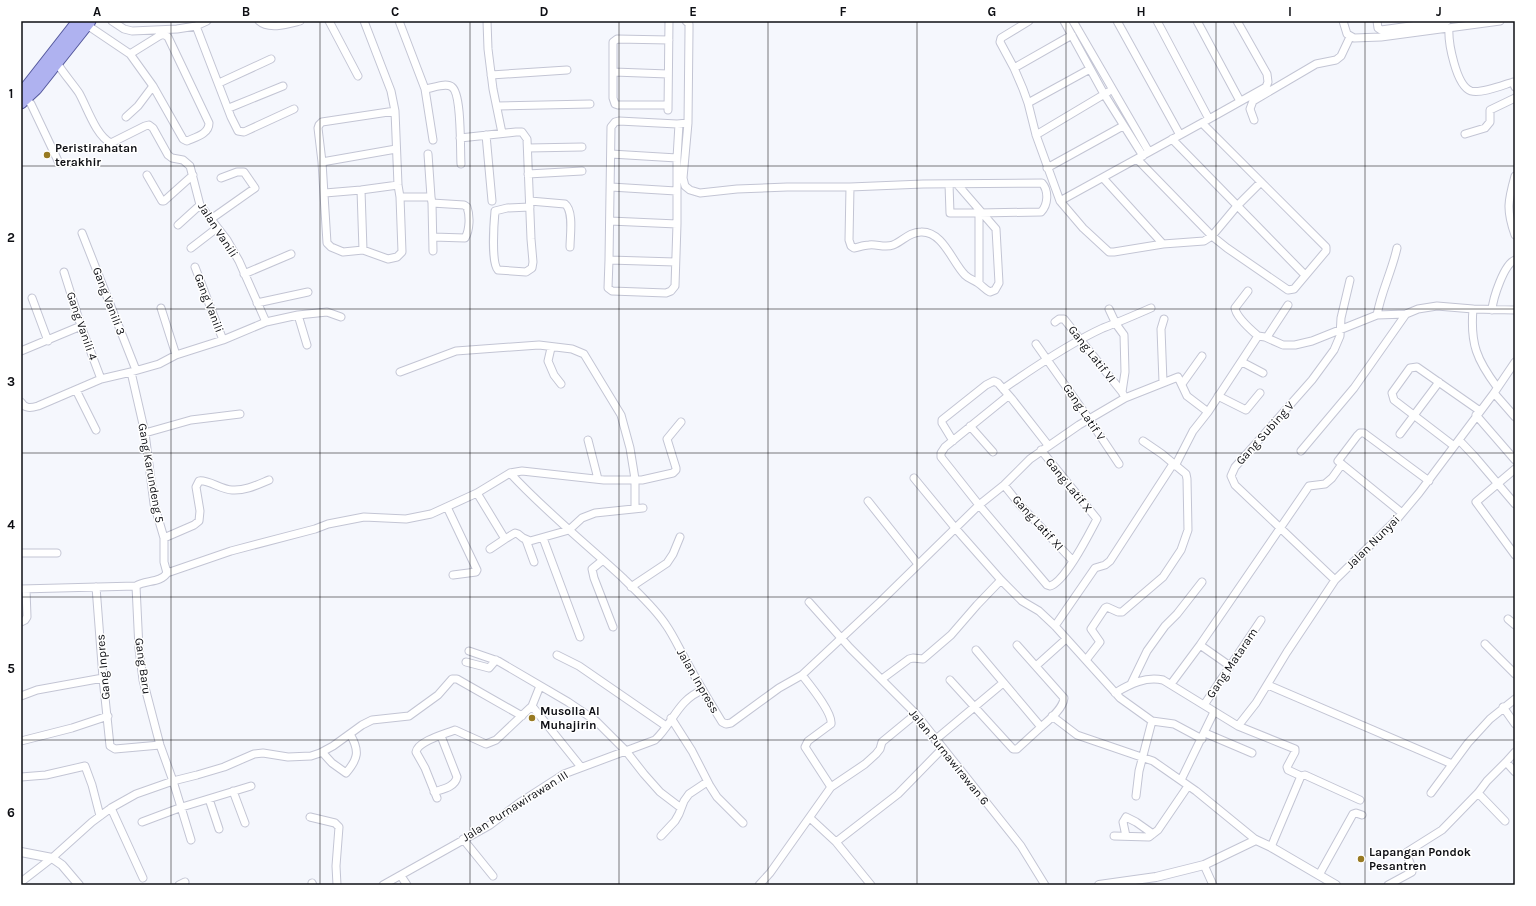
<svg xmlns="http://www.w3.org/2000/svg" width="1536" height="906" viewBox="0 0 1536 906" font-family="Karla,sans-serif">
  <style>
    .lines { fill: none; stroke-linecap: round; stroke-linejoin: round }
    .minor-casing { stroke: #c3c5d4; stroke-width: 9 }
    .tertiary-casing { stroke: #c3c5d4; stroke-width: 10 }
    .primary-casing { stroke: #54589c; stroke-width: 13 }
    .minor { stroke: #fff; stroke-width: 7 }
    .tertiary { stroke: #fff; stroke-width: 8 }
    .primary { stroke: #afb2f0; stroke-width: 11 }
    .grid { fill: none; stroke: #0e0f14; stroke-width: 1; stroke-opacity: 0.55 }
    .poi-dot { fill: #987a22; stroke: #fff; stroke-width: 1.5 }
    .labels { text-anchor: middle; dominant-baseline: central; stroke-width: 3; stroke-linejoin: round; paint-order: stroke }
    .poi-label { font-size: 12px; font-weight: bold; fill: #0e0f14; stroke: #fff; text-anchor: start }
    .street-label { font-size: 12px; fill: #0e0f14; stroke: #fff }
    .neatline { fill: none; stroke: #0e0f14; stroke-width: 1.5 }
    .grid-label { font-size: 13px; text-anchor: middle; font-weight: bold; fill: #0e0f14 }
  </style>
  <rect width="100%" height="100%" fill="#f5f7fd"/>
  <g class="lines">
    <defs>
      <path id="minor" d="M 112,21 L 124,29 L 132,31 L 177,29 L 196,26 L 207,21
        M 259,21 C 269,30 288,24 300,21
        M 329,21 L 358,76
        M 364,21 L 391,91 L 395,111 L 398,185 L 400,197 L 402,252 L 397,257 L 388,259 L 363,250 L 343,252 L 331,247 L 327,243 L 322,162 L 318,128 L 319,125 L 322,122 L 395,111
        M 399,21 L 425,89 L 433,140
        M 487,21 L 488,49 L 493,89 L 502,133
        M 686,21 L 689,24 L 689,31 L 688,123 L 683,178 L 685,186 L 690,190 L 700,193 L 737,189 L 787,187 L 850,187 L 923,184 L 1042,183 C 1049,191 1048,205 1041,212 L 979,213 L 979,283
        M 1029,21 L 1001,38 L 1000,42 L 1014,68 L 1023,89 L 1028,103 L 1036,135 L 1060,201 L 1083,228 L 1109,252 L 1114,252 L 1163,244 L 1204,241 L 1212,236 L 1237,206 L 1261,182
        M 1064,21 L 1104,94 L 1143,156
        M 1073,21 L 1149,152
        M 1117,21 L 1180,135
        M 1157,21 L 1209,119
        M 1197,21 L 1240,101
        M 1343,21 L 1347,34 L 1354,38 L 1381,37 L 1500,21
        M 1377,21 L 1378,28 L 1381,30 L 1447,21
        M 87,25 L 130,54
        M 196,26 L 231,117 L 238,131 L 244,132 L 294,109
        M 1449,28 C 1448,42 1456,86 1471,91 C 1481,94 1503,85 1513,82 L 1515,87
        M 57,63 C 64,74 72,83 79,93 C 87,107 96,136 111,143 L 145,126 L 149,125 L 153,128 L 168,155 L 172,158 L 183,160 L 190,166 L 200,205 L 227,240 L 239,261 L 266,322
        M 1014,68 L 1072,35
        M 614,72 L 668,74
        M 491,75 L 567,70
        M 219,83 L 271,59
        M 425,89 C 433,88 446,82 452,87 C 462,94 460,150 461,164
        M 26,99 L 31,104 L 59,163
        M 1028,103 L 1090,69
        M 668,105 L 618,105 L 615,104 L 613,98 L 613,42 L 617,39 L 669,40
        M 497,106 L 590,104
        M 229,108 L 283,86
        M 668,110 L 669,21
        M 126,117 L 138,106 L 153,86 L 130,54 L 159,36 L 163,34 L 168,37 L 209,123 C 209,134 196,137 187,141 L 183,139 L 153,86
        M 1254,120 L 1250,109 L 1253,101 L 1316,64 L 1336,60 L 1341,56 L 1350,37
        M 1465,134 L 1485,128 L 1490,122 L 1490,110 L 1515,98
        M 486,135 L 492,201
        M 1036,135 L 1108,92
        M 460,138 L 516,132 L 522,132 L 527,139 L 531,239 L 533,262 L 532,268 L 526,272 L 498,270 C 491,263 494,222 495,211 L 507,208 L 530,207
        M 1172,139 L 1305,275
        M 528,148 L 582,147
        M 428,154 L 431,197
        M 611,154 L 677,158
        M 1137,159 L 1212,236 L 1227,248 L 1288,290 L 1294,289 L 1326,251 L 1326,247 L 1202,123
        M 322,162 L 396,149
        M 1047,168 L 1123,126
        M 528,174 L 582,171
        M 147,175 L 162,201 L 164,201 L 193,175
        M 1515,176 C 1508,201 1506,210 1515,235
        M 1103,178 L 1163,244
        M 949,184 L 950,213 L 979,213
        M 611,187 L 676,191
        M 850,187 L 849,240 L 851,246 L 854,248 C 859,247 864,245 869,245 C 877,244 885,248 893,245 C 903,241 909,232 921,232 C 943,231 952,262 965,275 C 969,279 974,280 978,283 C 983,286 984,289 990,292 L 995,290 L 999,283 L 996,229 L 957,184
        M 361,190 L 363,250
        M 325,193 L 361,190 L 398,185
        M 400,197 L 431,197 L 432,203 L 433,251
        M 530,201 L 565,204 C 574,211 570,236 570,247
        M 1060,201 L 1209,119 L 1266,87 L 1268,82 L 1267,74 L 1237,21
        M 432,203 L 464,205 L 467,207 C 470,215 470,230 465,238 L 433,237
        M 211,219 L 255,188 L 244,172 L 237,172 L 221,178
        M 610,221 L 677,224
        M 178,225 L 200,205
        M 82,233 L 136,370
        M 191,248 L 217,228
        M 609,260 L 608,288 L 612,291 L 666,293 L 671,291 L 675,286 L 677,224 L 677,158 L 679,124
        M 675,262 L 609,260 L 611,127 L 615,122 L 619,121 L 677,124 L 688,123
        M 195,267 L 223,340
        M 64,272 L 81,326 L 101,379
        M 244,274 L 291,254
        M 1248,291 L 1235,308 C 1236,317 1251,330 1258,336
        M 32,298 L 48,341
        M 257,303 L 308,292
        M 161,308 L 176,355
        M 1109,309 L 1116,324 L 1124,335 L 1125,372 L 1122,392
        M 1473,309 C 1470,344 1477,360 1497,387
        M 1492,310 C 1493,298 1504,264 1515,260
        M 298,315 L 307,345
        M 1377,315 C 1381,292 1392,271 1397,248
        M 1055,322 L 1059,319 L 1064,319 L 1122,392 L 1125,398
        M 1267,337 L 1288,305
        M 1036,344 L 1089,419 L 1119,464
        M 551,348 L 548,361 L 554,375 L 561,384
        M 21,351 L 81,326
        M 1242,362 L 1263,373
        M 131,372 L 145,433 L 154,504 L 164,538 L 164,562 L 167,573
        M 400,372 L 456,351 L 539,345 L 572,349 L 584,354 L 621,415 L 630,448 L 635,479 L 635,508
        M 1163,382 L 1161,329 L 1164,319
        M 1182,384 L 1202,356
        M 1003,389 C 1033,368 1070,343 1103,328 C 1119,322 1135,315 1151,308
        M 76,390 L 96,430
        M 1494,393 L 1515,417
        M 1008,396 L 945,447 L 941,453 L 941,457 L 979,505 L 1047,585 L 1050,586 C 1065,582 1089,534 1097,519 L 1041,450
        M 1218,396 L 1246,410 L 1260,393
        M 21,402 C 25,409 31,408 38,406 L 101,379 L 131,372 L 159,364 L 176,355 L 223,340 L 266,322 L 298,315 L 327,312 L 341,317
        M 1476,415 L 1515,460
        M 970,426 L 993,452
        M 145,433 L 191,420 L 240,414
        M 1400,434 L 1439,382
        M 588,440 L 598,479
        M 1459,440 L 1475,457 L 1515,504
        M 953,441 L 942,423 L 942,420 L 986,385 L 994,381 L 998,383 L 1012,399 L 1048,445
        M 1454,446 L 1394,400 L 1392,393 L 1410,368 L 1417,367 L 1480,411
        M 1301,451 L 1354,388 L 1406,314
        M 1175,466 L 1193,431 L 1208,412 L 1258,336 L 1265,337 L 1283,345 L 1295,345 L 1312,341 L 1377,315 L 1406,314 L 1418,309 L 1437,306 L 1473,309 L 1515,310
        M 1515,469 L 1476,502 L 1515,555
        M 510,473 C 545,511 585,543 623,578 C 638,593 655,608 666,625 C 673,635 678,646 684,657 C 696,679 709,701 722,722 L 726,724 L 731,723 L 779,688 L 802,675 L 881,601 L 979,505 L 1004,485 L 1030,459 L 1079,425 L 1125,398 L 1178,377 L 1187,396 L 1208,412
        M 914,478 L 956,529 L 1001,580 L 1022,601 L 1039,611 L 1055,626 L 1120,698 L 1152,721 L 1174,724 L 1202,739
        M 1004,485 L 1020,505 L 1073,561
        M 477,493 L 505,539
        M 868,501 L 918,564
        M 447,507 L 477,570 L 476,572 L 453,575
        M 1402,513 L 1338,461 L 1357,436 L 1360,433 L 1364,433 L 1429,481
        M 164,538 L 194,525 L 199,521 L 200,511 L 196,487 L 199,481 C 207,479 222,490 232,490 C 245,491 257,485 269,480
        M 543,538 L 580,637
        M 526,540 L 534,562
        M 490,549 L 505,539 L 515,533 L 518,534 L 523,538 L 530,541 L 569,530 L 582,518 L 595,513 L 643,508
        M 21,553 L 57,553
        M 603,560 L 592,569 L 594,578 L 613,627
        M 1335,580 L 1235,485 L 1231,476 L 1235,467 L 1312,380 L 1334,350 L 1340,336 L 1341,318 L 1350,280
        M 136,586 L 139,649 L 143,680 L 160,745 L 173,781 L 191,840
        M 96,587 L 103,678 L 110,746 L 115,749 L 160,745
        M 631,587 L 667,563 L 673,554 L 680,537
        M 21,589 L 136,586 C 145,580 161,583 167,573 L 231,551 L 315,529 L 328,524 L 364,517 L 406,519 L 431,514 L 477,493 L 510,473 L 522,471 L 604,480 L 642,480 L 673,473 L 676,470 L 676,468 L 667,439 L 681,422
        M 809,602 L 850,648 L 916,714 L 1021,846 L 1045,885
        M 1508,619 L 1515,625
        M 21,622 L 25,620 L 27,617 L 26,589
        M 1055,626 L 1095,568 L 1105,565 L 1110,561 L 1173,464
        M 1485,644 L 1515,674
        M 1200,645 L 1230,666
        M 976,650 L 1041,727 C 1049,720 1063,709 1064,698 L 1017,645
        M 469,651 L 498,661 L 568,702 L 596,721 L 626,751 L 644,774 L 660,792 L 681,808
        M 557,655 L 579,666 L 666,726
        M 1086,660 L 1100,642 L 1091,629 L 1105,608 L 1107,607 L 1118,612 L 1122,612 L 1163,577 L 1181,550 L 1188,530 L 1187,479 L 1186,474 L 1162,454 L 1143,441
        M 466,662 L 489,668 L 496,660
        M 1036,666 L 1066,639
        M 802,675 C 809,684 833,713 831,724 L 808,741 L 805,747 L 831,787
        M 882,679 L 909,659 L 913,658 L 923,659 L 951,635 L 977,605 L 1001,580
        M 950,680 L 1013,749 L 1017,749 L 1041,727
        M 1131,684 L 1147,651 L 1165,626 L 1177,614 L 1202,582
        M 1171,684 L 1200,645 L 1309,486 L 1325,484 L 1332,478 L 1342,464
        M 1268,685 L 1452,764
        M 1115,693 C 1130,684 1146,676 1163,680 L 1238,726 L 1295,749 L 1295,752 L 1287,767 L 1288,770 L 1301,776 L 1305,775 L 1360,800
        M 21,696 L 37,690 L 103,678
        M 1204,705 L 1261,620
        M 532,706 L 581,767
        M 1503,707 L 1515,724
        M 1052,716 L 1077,735 L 1153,761 L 1196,791 L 1256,840
        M 671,718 L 692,751 L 710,786 L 717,797 L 743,823
        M 1238,726 L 1256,703 L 1287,652 L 1335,580 L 1398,518 L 1419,493 L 1494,393 L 1515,362
        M 1205,733 L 1252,753
        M 935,740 L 1003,683
        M 21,741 L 72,728 L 108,716
        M 322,752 L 332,763 L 346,773 C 358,759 360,751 350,734
        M 1506,762 L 1515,752
        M 21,777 L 46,775 L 85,766 L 92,785 L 100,816
        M 1181,780 L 1214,712
        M 233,791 L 245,823
        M 434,792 C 443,789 455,787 457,777 L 441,736
        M 1431,793 L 1468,743 L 1490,719 L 1515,699
        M 1478,793 L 1505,821
        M 1136,796 L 1139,771 L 1152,721
        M 437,798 L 425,768 L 416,752 C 418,741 445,734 455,730 L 486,744 L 496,740 L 532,706 L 540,686
        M 209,799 L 219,829
        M 111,808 L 143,878
        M 310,817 L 335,823 L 339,827 L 336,866 L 337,885
        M 810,818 L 836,842 L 871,885
        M 142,822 L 182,807 L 251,786
        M 661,836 L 675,821 L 679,814 L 684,801 L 689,794 L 707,782
        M 1114,836 L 1149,837 L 1158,830 L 1188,786
        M 1126,836 L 1123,822 L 1126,817 L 1136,822 L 1153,834
        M 463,839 L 493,876
        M 836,842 L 898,794 L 942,749
        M 1271,847 L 1301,776
        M 1204,865 L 1213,885
        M 1319,875 L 1353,814 L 1356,813 L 1362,815
        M 401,876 L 407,885
        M 21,882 L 52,858 L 92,822 L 111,808 L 136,794 L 173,781 L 197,775 L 224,767 L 254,754 L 263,753 L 288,757 L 311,756 L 320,753 L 333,746 L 362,725 L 372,720 L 409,716 L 438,695 L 452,679 L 457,679 L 522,716
        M 312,883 L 313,885
        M 179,885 L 185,882
        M 383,885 L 490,825 L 519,803 L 564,774 L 655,740 C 672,725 678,699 703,690
        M 759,885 L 770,873 L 831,787 L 865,764 L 876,754 L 880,749 L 882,742 L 916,714
        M 1388,885 L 1412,872 C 1412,863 1406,858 1407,852 L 1442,830 L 1478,793 L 1487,781 L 1506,762 L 1515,772"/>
      <path id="tertiary" d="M 21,852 L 52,858 L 62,865 L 79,885
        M 1099,885 L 1156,877 L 1204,865 L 1256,840 L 1271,847 L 1336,885"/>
      <path id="primary" d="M 21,92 L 28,85 L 78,21
        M 21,103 L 36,89 L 90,21"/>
    </defs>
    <use href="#minor" class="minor-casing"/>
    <use href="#tertiary" class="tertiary-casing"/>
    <use href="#primary" class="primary-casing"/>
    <use href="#minor" class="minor"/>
    <use href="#tertiary" class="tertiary"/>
    <use href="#primary" class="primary"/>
  </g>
  <path class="grid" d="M 171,21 L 171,885M 320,21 L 320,885M 470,21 L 470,885M 619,21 L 619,885M 768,21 L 768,885M 917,21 L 917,885M 1066,21 L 1066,885M 1216,21 L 1216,885M 1365,21 L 1365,885M 21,166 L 1515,166M 21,309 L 1515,309M 21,453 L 1515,453M 21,597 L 1515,597M 21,740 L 1515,740"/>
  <g class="poi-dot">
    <circle cx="47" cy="155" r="4"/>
    <circle cx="532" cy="718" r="4"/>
    <circle cx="1361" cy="859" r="4"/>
  </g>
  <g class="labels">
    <g class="poi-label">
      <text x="55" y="148">Peristirahatan<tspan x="55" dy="14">terakhir</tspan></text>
      <text x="540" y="711">Musolla Al<tspan x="540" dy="14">Muhajirin</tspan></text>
      <text x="1369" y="852">Lapangan Pondok<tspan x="1369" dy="14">Pesantren</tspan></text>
    </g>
    <g class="street-label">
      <text transform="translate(218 230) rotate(57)">Jalan Vanili</text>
      <text transform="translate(109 301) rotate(69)">Gang Vanili 3</text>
      <text transform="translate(209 303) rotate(69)">Gang Vanili</text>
      <text transform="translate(82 326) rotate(71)">Gang Vanili 4</text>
      <text transform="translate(1092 354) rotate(52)">Gang Latif VI</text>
      <text transform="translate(1084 412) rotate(56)">Gang Latif V</text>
      <text transform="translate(1265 433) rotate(-48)">Gang Subing V</text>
      <text transform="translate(151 473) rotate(80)">Gang Karundeng 5</text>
      <text transform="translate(1069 485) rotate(51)">Gang Latif X</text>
      <text transform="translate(1038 523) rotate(48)">Gang Latif XI</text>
      <text transform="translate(1373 542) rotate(-45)">Jalan Nunyai</text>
      <text transform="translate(1232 663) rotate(-56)">Gang Mataram</text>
      <text transform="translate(143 666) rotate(82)">Gang Baru</text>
      <text transform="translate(103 667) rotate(-95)">Gang Inpres</text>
      <text transform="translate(698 681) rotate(60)">Jalan Inpress</text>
      <text transform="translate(949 757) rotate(51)">Jalan Purnawirawan 6</text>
      <text transform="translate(515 806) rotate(-32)">Jalan Purnawirawan III</text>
    </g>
  </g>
  <rect width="1536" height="906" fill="none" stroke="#ffffff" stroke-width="44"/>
  <rect x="22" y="22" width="1492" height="862" class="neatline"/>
  <g class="grid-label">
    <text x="97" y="16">A</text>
    <text x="246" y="16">B</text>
    <text x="395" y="16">C</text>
    <text x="544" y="16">D</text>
    <text x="693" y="16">E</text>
    <text x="843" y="16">F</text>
    <text x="992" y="16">G</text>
    <text x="1141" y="16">H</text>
    <text x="1290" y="16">I</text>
    <text x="1439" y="16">J</text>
    <text x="11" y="98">1</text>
    <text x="11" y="242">2</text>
    <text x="11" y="386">3</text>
    <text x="11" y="529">4</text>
    <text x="11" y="673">5</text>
    <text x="11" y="817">6</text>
  </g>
</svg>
